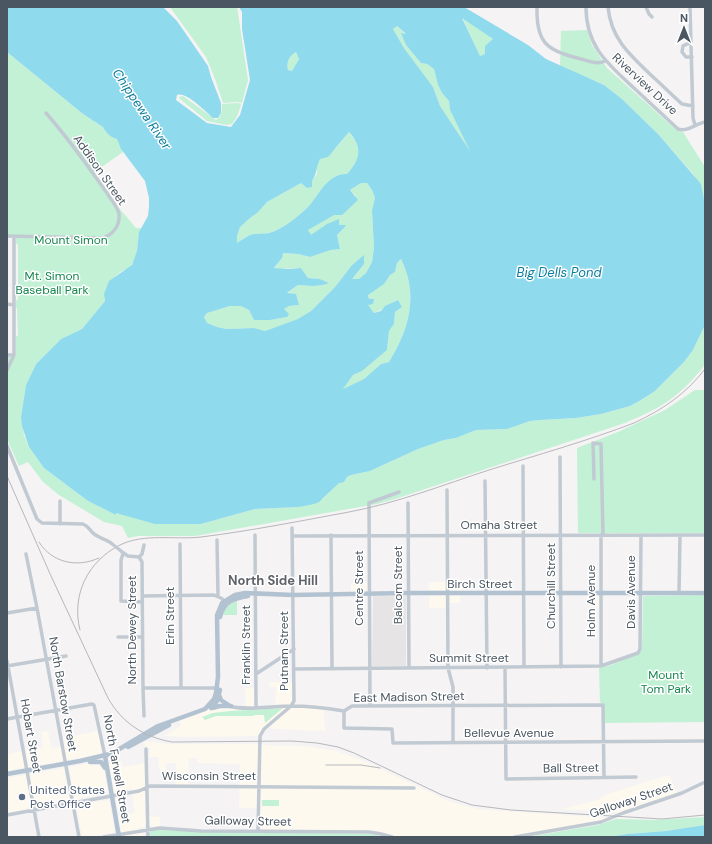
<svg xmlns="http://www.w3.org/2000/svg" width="712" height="844" font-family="'DM Sans',sans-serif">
  <rect width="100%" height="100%" fill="#f5f3f3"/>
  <path fill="#fdf9ef" d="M450,580H467V591L429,590V582H450Z
    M351,583H367V590L351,592Z
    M429,595H460V603H447L446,608H429Z
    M590,595H599V607H590Z
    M269,682H294L292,705L324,708L325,731L274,729L269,727L263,730L260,736L186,737L164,736L181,726L179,721L202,713L214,707H246L245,688H256L257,707L275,706L276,687H269Z
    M48,731L52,749L65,746L63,738L98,731L102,754L7,771V754L43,747L41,732Z
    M144,741L169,744H259L258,808H239L240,764L197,763V758H189L188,786H175L176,763H166V770H159L158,757H149L150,748L145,746Z
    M261,745L306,746L337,751L364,761L448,801L477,809L609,818L592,823L505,837H397L379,831L262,829L260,826Z
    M121,761L123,767L145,763V816L160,817V826H150L149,823H145V827L139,828L140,834L143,833L144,837H122L118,816L135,813L131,789L122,791L125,805L117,807L109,763Z
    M98,762L104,769L108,792L81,798L78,800H74L69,767Z
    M64,768L70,801L7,813V778Z
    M669,775L678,794L623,813L562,809L597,800L610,793Z
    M109,800L115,832L88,837H82L76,804Z"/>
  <path fill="#e6e4e5" d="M373,596H406V666H372Z"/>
  <path fill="#c3f1d5" d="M170,7H237L238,13L248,80L242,103L237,102L223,103L215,79L206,57Z
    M462,17L493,39L490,42L485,54L480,56Z
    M397,26L406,35L402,34L406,45L421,63L427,64L434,69L438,85L442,93L449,101L450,110L472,154L440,106L433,87L404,48L393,29Z
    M587,30L592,45L607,68L673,127L683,132L705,167V205L703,197L694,175L659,135L622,99L604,85L560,66L561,31Z
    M7,52L83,114L103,127C105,133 111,137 117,139L123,152L93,173L117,209L119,208L136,228H141C136,239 140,252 132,264C130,268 126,269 122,271C111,278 103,289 105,301L82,329L61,339L36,364L26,385L21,417L24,435L29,447L44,468L88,501L116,515L115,513L201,524L255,509L299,507L323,499L339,482H344L347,477L351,475L370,471L418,449L444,440L456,438L476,430L507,429L530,421L540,420L576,418L601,414L630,406L641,400L655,391L684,362L693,350L705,325C705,333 707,359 704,365C702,370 696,375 692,380C672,402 650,413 622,424L395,499L377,504L195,536H138L128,538L122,526L104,522L59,495L43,482L28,462L19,466L7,439V357H15L16,352V337L18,335L17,308L16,307V301L18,299V245L16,243V235H7Z
    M296,52L299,59L292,71L288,70C286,63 289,56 296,52Z
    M183,96L216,120C222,116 222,111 222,104L237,103L241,104C239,112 237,118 232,124L226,125L207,121L180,99L179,97Z
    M349,132C363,148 360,160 347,174C327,173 319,197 307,208C296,218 283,229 268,233C263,234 256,233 250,235C245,237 241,240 237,243V236L240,227L267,202L301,183L312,181L317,174V165L320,159L336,148Z
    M361,183H367L372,190L375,198L372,210L374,248L372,262L366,273L359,280H351L364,264V256L352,265L335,287L311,311L299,319L265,331L254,328L227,329L217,327L207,323L204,317L207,313L230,306H242L249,310L254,320H270L287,317L284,309L289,306L299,305L287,294L298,285C309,286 319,287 329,283L320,279L308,278L301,268L274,269L282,258V253L298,254L310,257L331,250L340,249L337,235L344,228L345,225H339L310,236L308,230L356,196L350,190Z
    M401,259C419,297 409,328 389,362L381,364L364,379L342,390L353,375L362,371L387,350L389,331L394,324L395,312L402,307L398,300C388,304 383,310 374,313L367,305L374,299L369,300L368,294L384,284L390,275L395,272L397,263Z
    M695,390H705V533H578L577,448L618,432L665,410Z
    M705,595V722L604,723V705L600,702L599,668L611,665L639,653L642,647L643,596Z
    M237,599V615H221L224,609Z
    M283,708L265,723L264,715H254V716H216L205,720L202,717L213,713L230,711Z
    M262,800H279V806H262Z
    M705,817V825L666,831L627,834L609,837H527L598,825L616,819L654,820Z
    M153,830L369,834L387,837H150V832Z"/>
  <path fill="#90daee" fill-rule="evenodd" d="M7,7H163L177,21L208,66L211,77L221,103V113L218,118H213C206,112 186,91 177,95L176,100L207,123L231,127L240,115L250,80L242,29V12L239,7H464L528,45L546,59L604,85L622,99L659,135L701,184L705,205V325L693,350L684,362L655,391L641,400L630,406L601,414L576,418L540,420L530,421L507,429L476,430L456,438L444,440L418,449L370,471L351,475L347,477L344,482L339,483L319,502L314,504L299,507L255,509L201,524H155L116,513V515L88,501L44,468L29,447L22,426L21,417L26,385L36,364L61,339L82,329L105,301L104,294L109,281L132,265L137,251L139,232L148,216L149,206V198L145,181L121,149L117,139C110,137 106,133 103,127L83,114L7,52ZM462,18L493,39L485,46V54L480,56ZM397,26L406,34L401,33L406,45L421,63L427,64L434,69L438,85L442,93L449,101L450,110L470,151L440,106L433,87L404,48L393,29ZM296,52L299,59L292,71L288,70C286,63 289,56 296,52ZM349,132C363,147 360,160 347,174C327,173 319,196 307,208C296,218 283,229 269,233C263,234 256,233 250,235C246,237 241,240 237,243V236L240,227L250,218L258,212L267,202L301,183L307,188L312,187V181C317,174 316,167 320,159L328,157ZM361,183H367L372,190L375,198L372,210L374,248L372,262L366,273L359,279H352L364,264V255L352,265L335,287L311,311L298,319L265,331L254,328L227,329L217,327L207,323L204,317L207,313L230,306H241L249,310L254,320H270L287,317L289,314L284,309L289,306L299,305L296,294L287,293L298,285C309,286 319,287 329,283L320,279L308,278L301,268L288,269L274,268L282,258L283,253L298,254L310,257L331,250L340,249L337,235L344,228L346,225H339V219L327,224L311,235L308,230L334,215H342L358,200L350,190ZM401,259C419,296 409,329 389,362L381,364L364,379L343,389L353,375L362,371L387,350L389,331L394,324L395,312L402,307L398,300L385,306L381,311L374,313L368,305L373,304L374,299H369L368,295L384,284L390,275L395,272L397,263Z
    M705,825V837H609L627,834L666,831Z"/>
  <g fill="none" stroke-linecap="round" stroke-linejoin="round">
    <path stroke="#c1cad2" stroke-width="3.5" d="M537,7C536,44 547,50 581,59C589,61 597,65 605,61
      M586,7C586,47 608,64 635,89C649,102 664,116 678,129C688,132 695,124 705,122
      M608,7C611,39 630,55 652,76C662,85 672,95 682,104L693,106
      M646,7L649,14L652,17
      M690,7L693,118L695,125
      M691,42L683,46L682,52L686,57H692
      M7,236L103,238C113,234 120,226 119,214C118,207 111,200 107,193C88,166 68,138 46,113
      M7,304L14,305
      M7,355H14
      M7,370L14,355V237
      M7,446L37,519L42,523L83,524C88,526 89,529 93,533C98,538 106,539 111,543
      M560,457L561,667
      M523,466L524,667
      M594,479L593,443L601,444V445L603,535
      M485,481L487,668
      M447,490L448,668L453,687V743
      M408,503L409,668
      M60,524V501
      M255,535L256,707
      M331,535L332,668
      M601,535V666
      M293,536L705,535
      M217,540L218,595
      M180,544L181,688
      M122,552L128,556L139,557
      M26,554L37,608L79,837
      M123,554L121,560V601L142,602
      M139,557L142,562L143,688L144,716
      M139,557L142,554L144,545
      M679,593L680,535
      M142,596L214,595L221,598L227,603
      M7,613L37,608
      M118,637H142
      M7,661L39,837
      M7,666L66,656
      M505,668L506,779L636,777
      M294,669L601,666L638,653L640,649L641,535
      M256,674L294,649
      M143,688H218
      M229,706C244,711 274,706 291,706C309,706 326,708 344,711L352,706L603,705L604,777
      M370,706L369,503L399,492
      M344,711V728L392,729L393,743L705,741
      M7,719L92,704L94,705L105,756
      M146,749L148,837
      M7,815L139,791L150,786L414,788
      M258,831L260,736L264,729L291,706L294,701L292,528
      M104,837L160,828L201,831L369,832L381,834L392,837
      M515,837L601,822L623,813L682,793L705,782"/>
    <path stroke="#b3c2d1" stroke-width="4.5" d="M220,617C223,602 234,598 248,596
      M219,695L221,700L230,706
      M211,708L217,701L220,690
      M212,708L220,706H231
      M128,747L169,725
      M111,754L158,726L205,709L214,699L216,693L218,677L217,615L222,603L235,595L245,593L293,595L408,593H705
      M105,756L119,837
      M90,762H101L105,768
      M7,774L80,761L114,753"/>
    <path stroke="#b5b8bd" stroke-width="1" d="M7,476L51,576L108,698C122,723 144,737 172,742L292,741L317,743L338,747L354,753L442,795L472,805L511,810L646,818L662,819L705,815
      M39,542C52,563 77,568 99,558
      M80,630C71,595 88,561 120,545C144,533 175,540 201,537C250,531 300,521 349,512C397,503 443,485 489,470C537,455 587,441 634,423C662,410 686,394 705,369
      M326,765H361L380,768"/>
    <path stroke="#c1cad2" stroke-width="3.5" d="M111,543L121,551"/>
  </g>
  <circle fill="#5c6f8a" stroke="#fff" stroke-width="1.5" cx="22" cy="797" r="4"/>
  <g text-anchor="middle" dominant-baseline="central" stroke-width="3" stroke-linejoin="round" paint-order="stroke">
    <g font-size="12" fill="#4a5661" stroke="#fff">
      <text transform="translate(645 84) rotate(43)">Riverview Drive</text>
      <text transform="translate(100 170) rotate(55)">Addison Street</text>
      <text x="499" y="525">Omaha Street</text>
      <text x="480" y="584">Birch Street</text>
      <text transform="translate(398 585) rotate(-90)">Balcom Street</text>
      <text transform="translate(551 586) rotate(-90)">Churchill Street</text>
      <text transform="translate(359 588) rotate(-90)">Centre Street</text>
      <text transform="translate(631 592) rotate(-90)">Davis Avenue</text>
      <text transform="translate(591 601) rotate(-90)">Holm Avenue</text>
      <text transform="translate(170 616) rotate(-90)">Erin Street</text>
      <text transform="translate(132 630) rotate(-90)">North Dewey Street</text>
      <text transform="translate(246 645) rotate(-90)">Franklin Street</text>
      <text transform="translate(284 651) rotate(-90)">Putnam Street</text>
      <text x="469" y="658">Summit Street</text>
      <text transform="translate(63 694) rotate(80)">North Barstow Street</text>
      <text transform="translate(409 697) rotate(-1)">East Madison Street</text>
      <text x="509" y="733">Bellevue Avenue</text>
      <text transform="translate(31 736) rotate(80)">Hobart Street</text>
      <text transform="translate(571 768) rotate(-1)">Ball Street</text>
      <text transform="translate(117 769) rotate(80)">North Farwell Street</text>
      <text x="209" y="776">Wisconsin Street</text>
      <text transform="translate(631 800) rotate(-19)">Galloway Street</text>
      <text transform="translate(248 821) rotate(1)">Galloway Street</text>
    </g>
    <g font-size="12" fill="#17864f" stroke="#fff">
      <text x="71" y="240">Mount Simon</text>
      <text x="52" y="276">Mt. Simon<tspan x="52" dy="14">Baseball Park</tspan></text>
      <text x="666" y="675">Mount<tspan x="666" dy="14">Tom Park</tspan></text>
    </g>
    <g font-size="12" fill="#4e5e75" stroke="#fff" text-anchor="start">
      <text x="30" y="790">United States<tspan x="30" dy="14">Post Office</tspan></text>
    </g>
    <g font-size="13" font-style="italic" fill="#0c7c9b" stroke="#fff">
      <text transform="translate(142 109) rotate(56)">Chippewa River</text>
      <text x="559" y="272">Big Dells Pond</text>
    </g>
    <g font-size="13" font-weight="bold" fill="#5f6368" stroke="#fff">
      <text x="273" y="580">North Side Hill</text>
    </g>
  </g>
  <rect width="712" height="844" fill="none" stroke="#4a5661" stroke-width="16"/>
  <g transform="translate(684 28)" stroke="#ffffff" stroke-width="3" paint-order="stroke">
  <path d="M0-3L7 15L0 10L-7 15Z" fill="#4a5661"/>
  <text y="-6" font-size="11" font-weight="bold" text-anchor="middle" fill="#4a5661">N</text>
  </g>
</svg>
